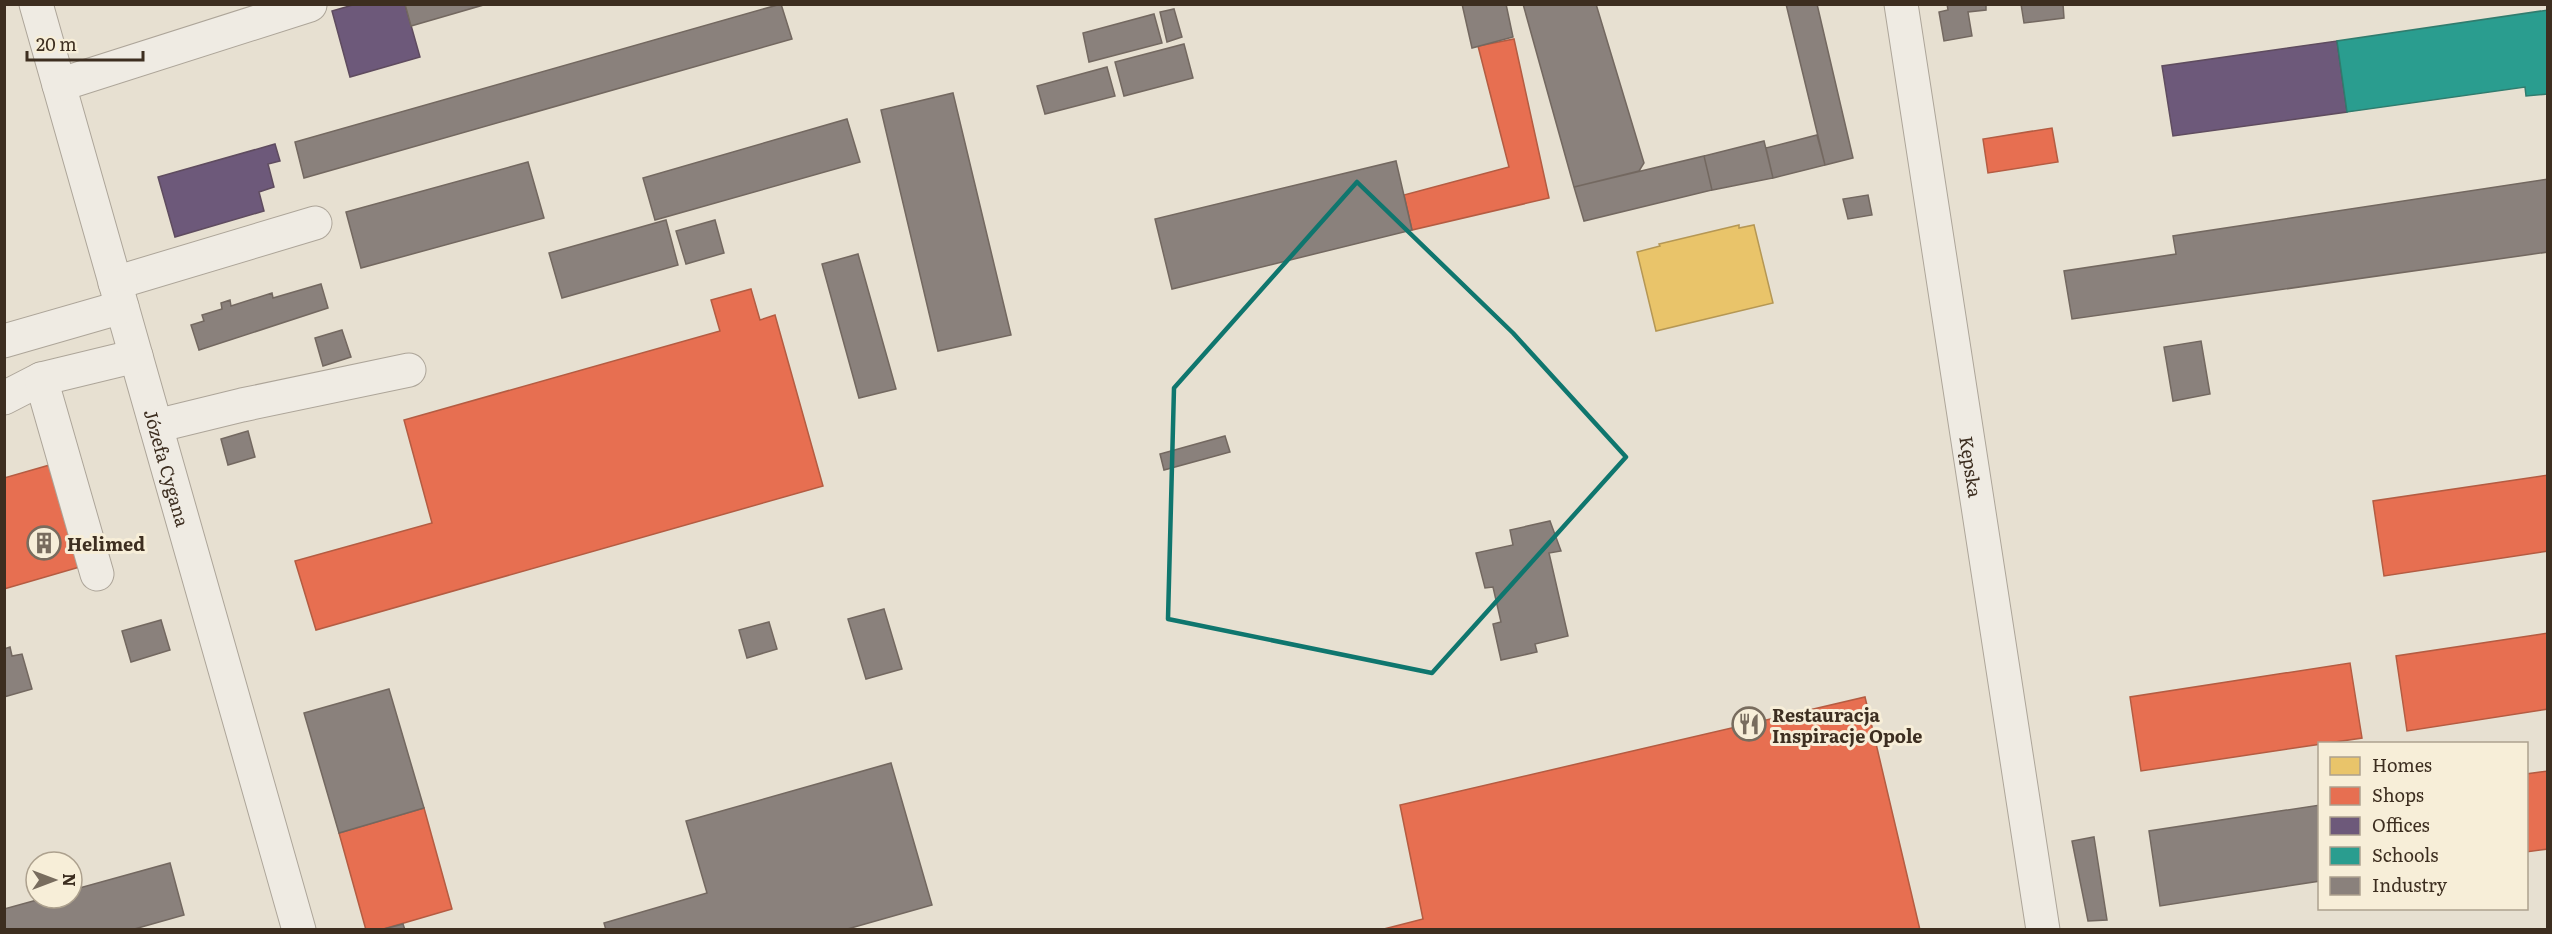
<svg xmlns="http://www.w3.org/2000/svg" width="2552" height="934" font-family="Literata,serif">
  <rect width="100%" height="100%" fill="#e7e0d1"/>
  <path fill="#e9c46a" stroke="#b59754" stroke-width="1.5" d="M1739,225V228L1754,225L1773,303L1656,331L1637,252L1660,246L1659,244Z"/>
  <path fill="#e76f51" stroke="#b45c42" stroke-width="1.5" d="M1514,39L1549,198L1412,230L1404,195L1509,167L1478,46Z
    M2052,128L2058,162L1988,173L1983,139Z
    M751,289L760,320L775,315L823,486L316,630L295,561L432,523L404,420L720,331L711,300Z
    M60,462L90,564L4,589V478Z
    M2548,475V551L2384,576L2373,501Z
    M2548,633V709L2407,731L2396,656Z
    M2350,663L2362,738L2141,771L2130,697Z
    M1865,697L1920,930H1380L1423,919L1400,805Z
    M2548,771V849L2526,852V774Z
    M424,808L452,909L380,930H366L339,833Z"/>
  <path fill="#6d597a" stroke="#5f4c5f" stroke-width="1.5" d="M356,4H405L420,57L350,77L332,11Z
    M2337,41L2347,112L2173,136L2162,66Z
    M275,144L280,161L268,164L274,187L259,192L264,211L175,237L158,177Z"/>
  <path fill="#2a9d8f" stroke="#307c6e" stroke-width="1.5" d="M2548,10V94L2526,96L2525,87L2347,112L2337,41Z"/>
  <path fill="#8a817c" stroke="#736860" stroke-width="1.5" d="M405,4H487L411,26Z
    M781,4L792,39L304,178L295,142Z
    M1462,4H1506L1513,37L1472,48Z
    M1523,4H1596L1644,163L1639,171L1574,187Z
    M1786,4H1817L1853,158L1825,165Z
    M1947,4H1986V10L1968,12L1972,36L1944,41L1939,12L1948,10Z
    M2021,4H2063L2064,18L2024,23Z
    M1174,9L1182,37L1167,42L1160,12Z
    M1154,14L1162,43L1089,62L1083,33Z
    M1184,44L1193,78L1124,96L1115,62Z
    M1107,67L1115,96L1045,114L1037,86Z
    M953,93L1011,335L938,351L881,110Z
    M847,119L860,162L655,220L643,178Z
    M1817,135L1825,165L1773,178L1766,148Z
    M1764,141L1773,178L1712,190L1704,156Z
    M1704,156L1712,190L1584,221L1574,187Z
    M1396,161L1412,230L1172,289L1155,219Z
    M528,162L544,218L361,268L346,212Z
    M2548,179V252L2072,319L2064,271L2176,254L2173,236Z
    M1868,195L1872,215L1848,219L1843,199Z
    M666,220L678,265L562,298L549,253Z
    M715,220L724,253L686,264L676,231Z
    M858,254L896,389L859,398L822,264Z
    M321,284L328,308L199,350L191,325L204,321L202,315L222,309L221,303L230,300L231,306L272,293L273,298Z
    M342,330L351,357L323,366L315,338Z
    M2201,341L2210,394L2173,401L2164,347Z
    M248,431L255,457L228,465L221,439Z
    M1225,436L1230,452L1164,470L1160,454Z
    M1550,521L1561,551L1549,553L1568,636L1535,644L1537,652L1501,660L1493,624L1501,622L1493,587L1485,588L1476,553L1513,545L1510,530Z
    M884,609L902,669L866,679L848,619Z
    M161,620L170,650L131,662L122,631Z
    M769,622L777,649L747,658L739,630Z
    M10,647L12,656L22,654L32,689L4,697V649Z
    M389,689L424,808L339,833L304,713Z
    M891,763L932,905L844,930H606L604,923L707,893L686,821Z
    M2320,805V881L2160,906L2149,831Z
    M2094,837L2107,920L2088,921L2072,841Z
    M170,863L184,915L131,930H4V909L44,898H72V890Z
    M403,924L405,930H380Z"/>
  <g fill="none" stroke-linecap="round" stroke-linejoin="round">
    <defs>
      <g id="minor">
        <path id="s1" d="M36,4L299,930"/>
        <path id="s2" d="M1901,4L2043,930"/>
        <path d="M59,85L310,5"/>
        <path d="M115,283L315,223"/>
        <path d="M4,341L122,307"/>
        <path d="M4,398L41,379"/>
        <path d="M156,426L242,405L409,370"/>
        <path d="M97,574L41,379L136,356"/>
      </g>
    </defs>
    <use href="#minor" stroke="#ada599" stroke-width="35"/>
    <use href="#minor" stroke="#efebe3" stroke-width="33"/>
  </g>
  <path fill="none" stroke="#0f766e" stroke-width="4.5" stroke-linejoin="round" d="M1357,182L1513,333L1626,457L1432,673L1168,619L1174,388Z"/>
  <defs>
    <symbol id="building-ring" viewBox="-11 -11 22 22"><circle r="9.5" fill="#f7eed8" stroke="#786c5e" stroke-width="1.5"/><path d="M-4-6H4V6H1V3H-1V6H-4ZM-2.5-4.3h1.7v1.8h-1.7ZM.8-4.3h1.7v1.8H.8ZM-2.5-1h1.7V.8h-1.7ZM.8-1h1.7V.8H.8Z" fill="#786c5e"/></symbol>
    <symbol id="restaurant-ring" viewBox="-11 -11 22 22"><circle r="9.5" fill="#f7eed8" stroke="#786c5e" stroke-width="1.5"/><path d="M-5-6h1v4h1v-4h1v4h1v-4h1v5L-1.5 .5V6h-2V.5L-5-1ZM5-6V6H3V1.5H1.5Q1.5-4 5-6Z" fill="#786c5e"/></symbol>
  </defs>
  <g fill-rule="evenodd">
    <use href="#building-ring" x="25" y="524" width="38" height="38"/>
    <use href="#restaurant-ring" x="1730" y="705" width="38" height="38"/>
  </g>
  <g text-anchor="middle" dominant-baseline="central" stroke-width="6" stroke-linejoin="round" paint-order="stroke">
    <g font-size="18" fill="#3d2e20" stroke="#f7eed8">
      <text stroke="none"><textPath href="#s1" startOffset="482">Józefa Cygana</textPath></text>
      <text stroke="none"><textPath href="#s2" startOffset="468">Kępska</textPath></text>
    </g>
    <g font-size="18" font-weight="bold" fill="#3d2e20" stroke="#f7eed8" text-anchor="start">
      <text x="67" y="543">Helimed</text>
      <text x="1772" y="714">Restauracja<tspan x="1772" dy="21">Inspiracje Opole</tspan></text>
    </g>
  </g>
  <rect width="2552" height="934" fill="none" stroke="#3d2e20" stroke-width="12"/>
  <rect x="2318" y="742" width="210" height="168" fill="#f7eed8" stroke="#ada18e" stroke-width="1.5"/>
  <rect x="2330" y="757" width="30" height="18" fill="#e9c46a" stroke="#ada18e" stroke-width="1.5"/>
  <text x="2372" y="772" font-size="18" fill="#3d2e20">Homes</text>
  <rect x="2330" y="787" width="30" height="18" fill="#e76f51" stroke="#ada18e" stroke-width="1.5"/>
  <text x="2372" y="802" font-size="18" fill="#3d2e20">Shops</text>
  <rect x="2330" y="817" width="30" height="18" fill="#6d597a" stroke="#ada18e" stroke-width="1.5"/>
  <text x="2372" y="832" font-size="18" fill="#3d2e20">Offices</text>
  <rect x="2330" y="847" width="30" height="18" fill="#2a9d8f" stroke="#ada18e" stroke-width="1.5"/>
  <text x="2372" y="862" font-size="18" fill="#3d2e20">Schools</text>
  <rect x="2330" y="877" width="30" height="18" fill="#8a817c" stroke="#ada18e" stroke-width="1.5"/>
  <text x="2372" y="892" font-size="18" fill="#3d2e20">Industry</text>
  <g transform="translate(54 880) rotate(90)"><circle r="28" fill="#f7eed8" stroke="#ada18e" stroke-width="1.5"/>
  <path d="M0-4.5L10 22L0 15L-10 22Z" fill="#786c5e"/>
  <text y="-9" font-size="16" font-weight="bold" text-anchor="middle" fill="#3d2e20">N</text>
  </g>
  <path d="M27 51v9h116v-9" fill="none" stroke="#3d2e20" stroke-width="3"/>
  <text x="36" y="51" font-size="18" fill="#3d2e20" stroke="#f7eed8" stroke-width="4.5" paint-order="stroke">20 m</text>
</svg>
